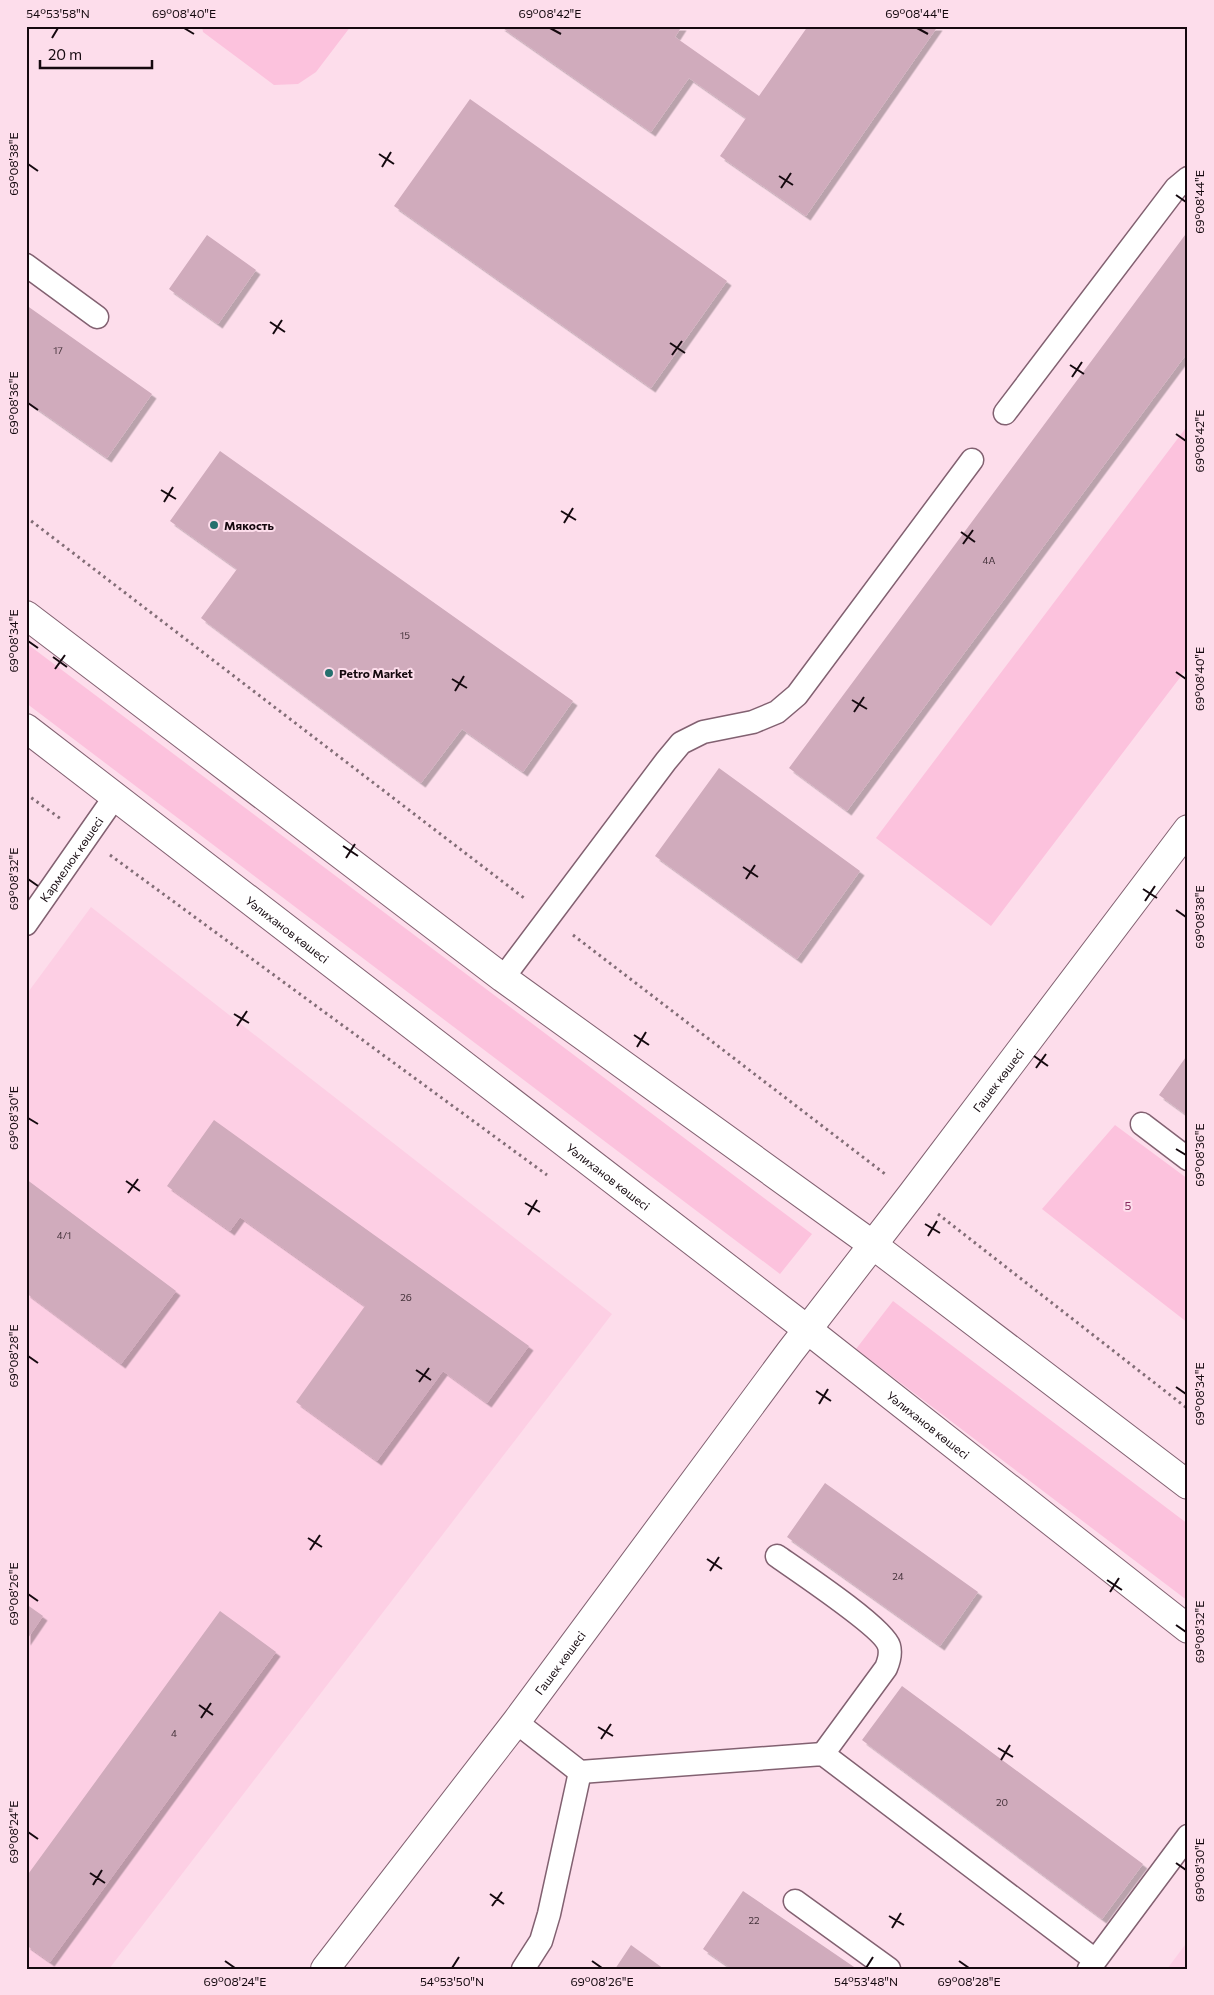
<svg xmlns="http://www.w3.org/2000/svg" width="1214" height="1995" font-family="Commissioner,sans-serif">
  <defs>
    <filter id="shadow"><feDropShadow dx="4.5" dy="4.5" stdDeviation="0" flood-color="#0004"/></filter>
  </defs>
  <rect width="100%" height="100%" fill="#fdddeb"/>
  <path fill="#fdcfe4" d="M91,907L612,1314L109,1969H26V995Z
    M1188,1941V1969H1167Z"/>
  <path fill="#fcc2dd" d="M202,26H351L316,72L298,84L274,85L203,32Z
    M1188,425V667L991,926L876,838Z
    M26,643L812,1234L780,1274L26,703Z
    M1115,1125L1188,1179V1323L1042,1209Z
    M893,1301L1188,1524V1601L856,1349Z"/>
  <path fill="#d0abbc" filter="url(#shadow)" d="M500,26H682L675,37L759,96L808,26H938L806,216L720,156L746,118L689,78L651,132Z
    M470,99L727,281L651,388L394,206Z
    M1188,231V352L847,811L789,768Z
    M207,235L256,270L218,324L169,289Z
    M26,305L152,394L107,458L26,401Z
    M220,451L573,701L523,772L462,729L421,783L201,618L237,569L170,521Z
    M719,768L860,871L797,959L655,856Z
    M1188,1054V1116L1159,1095Z
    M214,1120L529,1346L487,1403L443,1371L377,1461L296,1402L365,1306L240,1217L230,1231L167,1186Z
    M26,1179L176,1291L121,1364L26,1293Z
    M825,1483L978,1592L940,1646L787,1537Z
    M26,1604L43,1616L26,1641Z
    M220,1611L276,1652L50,1962L26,1945V1877Z
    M902,1686L1143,1864L1102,1919L862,1740Z
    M743,1891L857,1969H732L703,1949Z
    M631,1945L664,1969H615Z"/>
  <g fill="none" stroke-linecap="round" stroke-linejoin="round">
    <defs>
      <g id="lane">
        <path d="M26,265L97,317"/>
        <path d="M1005,413L1176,188L1188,178"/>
        <path id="s1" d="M26,924L116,795"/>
        <path d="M503,978L666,761L681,743L703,732L753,722L777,712L797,695L972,460"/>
        <path d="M1142,1124L1188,1159"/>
        <path d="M777,1556C797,1570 884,1628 889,1646C891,1653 889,1661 886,1668L823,1754"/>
        <path d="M516,1722L580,1772L823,1754L1095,1960"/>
        <path d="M795,1901L889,1969"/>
        <path d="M523,1969L541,1941L549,1914L580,1772"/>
        <path d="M1089,1969L1188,1836"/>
      </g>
      <g id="secondary">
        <path d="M26,615L503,978L873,1245L1188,1485"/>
        <path id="s2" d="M26,728L808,1330L1188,1629"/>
      </g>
      <g id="primary">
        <path id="s3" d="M325,1969L516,1722L790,1352L912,1194L1188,829"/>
      </g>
    </defs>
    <use href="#lane" stroke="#826171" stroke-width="25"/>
    <use href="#secondary" stroke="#826171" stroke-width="30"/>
    <use href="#primary" stroke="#826171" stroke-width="30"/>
    <path stroke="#826d76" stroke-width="3" stroke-dasharray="2.5 4" stroke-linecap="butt" d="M26,517L524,898
      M26,794L61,819
      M110,855L547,1175
      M573,935L885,1174
      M938,1214L1188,1409"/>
    <use href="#lane" stroke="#fff" stroke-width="22"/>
    <use href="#secondary" stroke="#fff" stroke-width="28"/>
    <use href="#primary" stroke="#fff" stroke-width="28"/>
  </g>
  <path fill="none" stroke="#15090f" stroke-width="2" d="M184,28L194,34M550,28L561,34M917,28L928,34M52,38L58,28M379,154L394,164M28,164L38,171M382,167L391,152M779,176L793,185M781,188L791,173M1176,195L1186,202M270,322L285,332M273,334L282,320M670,343L685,353M672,355L682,341M1070,365L1084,374M1072,377L1082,362M28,403L38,410M1176,434L1186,441M161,490L176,499M164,502L173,487M561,511L576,520M564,523L573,508M961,532L975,542M963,544L973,530M28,641L38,648M53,657L67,667M55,669L65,655M1176,672L1186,679M452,679L467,688M455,691L464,676M852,700L867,709M854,712L864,697M343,846L358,856M346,858L355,844M743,867L758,877M28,879L38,886M746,879L755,865M1143,889L1157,898M1145,901L1155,886M1176,910L1186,917M234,1014L249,1023M237,1026L247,1011M634,1035L649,1045M637,1047L646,1032M1034,1056L1048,1066M1036,1068L1046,1054M28,1118L38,1124M1176,1149L1186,1155M126,1181L140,1191M128,1193L138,1179M525,1203L540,1212M528,1215L537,1200M925,1224L940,1233M928,1236L937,1221M28,1356L38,1363M416,1370L431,1380M419,1382L429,1368M1176,1387L1186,1394M816,1391L831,1401M819,1404L828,1389M308,1538L322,1547M310,1550L320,1535M707,1559L722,1569M710,1571L719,1557M1107,1580L1122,1590M1110,1592L1119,1578M28,1594L38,1601M1176,1625L1186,1632M199,1705L213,1715M201,1718L211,1703M598,1727L613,1736M601,1739L611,1724M998,1748L1013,1757M1001,1760L1010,1745M28,1832L38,1839M1176,1863L1186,1870M90,1873L105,1883M93,1885L102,1870M490,1894L504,1904M492,1906L502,1892M889,1916L904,1925M892,1928L901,1913M225,1961L235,1968M592,1961L602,1968M959,1961L969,1968M452,1968L459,1957M866,1968L873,1957"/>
  <g fill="#26706e" stroke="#fdddeb" stroke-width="2">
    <circle cx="214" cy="525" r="5"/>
    <circle cx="329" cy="673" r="5"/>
  </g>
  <g text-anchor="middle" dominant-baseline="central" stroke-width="4" stroke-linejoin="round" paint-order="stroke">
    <g font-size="10" fill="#44323a">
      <text x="58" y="350">17</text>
      <text x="989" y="560">4А</text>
      <text x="405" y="635">15</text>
      <text x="64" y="1235">4/1</text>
      <text x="406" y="1297">26</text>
      <text x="898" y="1576">24</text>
      <text x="174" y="1733">4</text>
      <text x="1002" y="1802">20</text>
      <text x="754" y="1920">22</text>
    </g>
    <g font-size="12" font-weight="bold" fill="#15090f" stroke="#fdddeb" text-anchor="start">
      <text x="224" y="525">Мякость</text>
      <text x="339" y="673">Petro Market</text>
    </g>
    <g font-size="12" fill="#15090f" stroke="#fdddeb">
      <text stroke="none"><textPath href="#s1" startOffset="79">Кармелюк көшесі</textPath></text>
      <text stroke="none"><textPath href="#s2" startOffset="330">Уәлиханов көшесі</textPath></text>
      <text stroke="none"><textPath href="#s3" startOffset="1115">Гашек көшесі</textPath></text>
      <text stroke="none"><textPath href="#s2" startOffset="735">Уәлиханов көшесі</textPath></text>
      <text stroke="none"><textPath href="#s2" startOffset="1140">Уәлиханов көшесі</textPath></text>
      <text stroke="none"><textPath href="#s3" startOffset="386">Гашек көшесі</textPath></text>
    </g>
    <g font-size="12" fill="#862a5e" stroke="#fdddeb">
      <text x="1128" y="1205">5</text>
    </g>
  </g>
  <rect width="1214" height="1995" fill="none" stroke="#fdddeb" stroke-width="55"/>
  <path d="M40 60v8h112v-8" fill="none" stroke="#15090f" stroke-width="2.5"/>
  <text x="48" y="60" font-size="15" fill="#15090f" stroke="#fdddeb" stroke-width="4" paint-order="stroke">20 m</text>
  <rect x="28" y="28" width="1158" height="1940" fill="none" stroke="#15090f" stroke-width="2"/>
  <g font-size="12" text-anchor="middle" fill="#15090f">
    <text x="58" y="18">54°53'58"N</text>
    <text x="184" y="18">69°08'40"E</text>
    <text x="550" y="18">69°08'42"E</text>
    <text x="917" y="18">69°08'44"E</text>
    <text transform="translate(14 164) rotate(-90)" y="4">69°08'38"E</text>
    <text transform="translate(1200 202) rotate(-90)" y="4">69°08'44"E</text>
    <text transform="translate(14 403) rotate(-90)" y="4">69°08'36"E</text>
    <text transform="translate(1200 441) rotate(-90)" y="4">69°08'42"E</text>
    <text transform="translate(14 641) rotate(-90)" y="4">69°08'34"E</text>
    <text transform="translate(1200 679) rotate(-90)" y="4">69°08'40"E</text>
    <text transform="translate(14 879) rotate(-90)" y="4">69°08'32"E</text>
    <text transform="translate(1200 917) rotate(-90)" y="4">69°08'38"E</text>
    <text transform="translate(14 1118) rotate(-90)" y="4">69°08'30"E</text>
    <text transform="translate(1200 1155) rotate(-90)" y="4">69°08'36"E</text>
    <text transform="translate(14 1356) rotate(-90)" y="4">69°08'28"E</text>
    <text transform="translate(1200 1394) rotate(-90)" y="4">69°08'34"E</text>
    <text transform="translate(14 1594) rotate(-90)" y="4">69°08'26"E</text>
    <text transform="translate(1200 1632) rotate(-90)" y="4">69°08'32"E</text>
    <text transform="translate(14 1832) rotate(-90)" y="4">69°08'24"E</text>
    <text transform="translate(1200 1870) rotate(-90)" y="4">69°08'30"E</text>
    <text x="235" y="1986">69°08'24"E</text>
    <text x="452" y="1986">54°53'50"N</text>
    <text x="602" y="1986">69°08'26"E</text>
    <text x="866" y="1986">54°53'48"N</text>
    <text x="969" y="1986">69°08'28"E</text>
  </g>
</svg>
